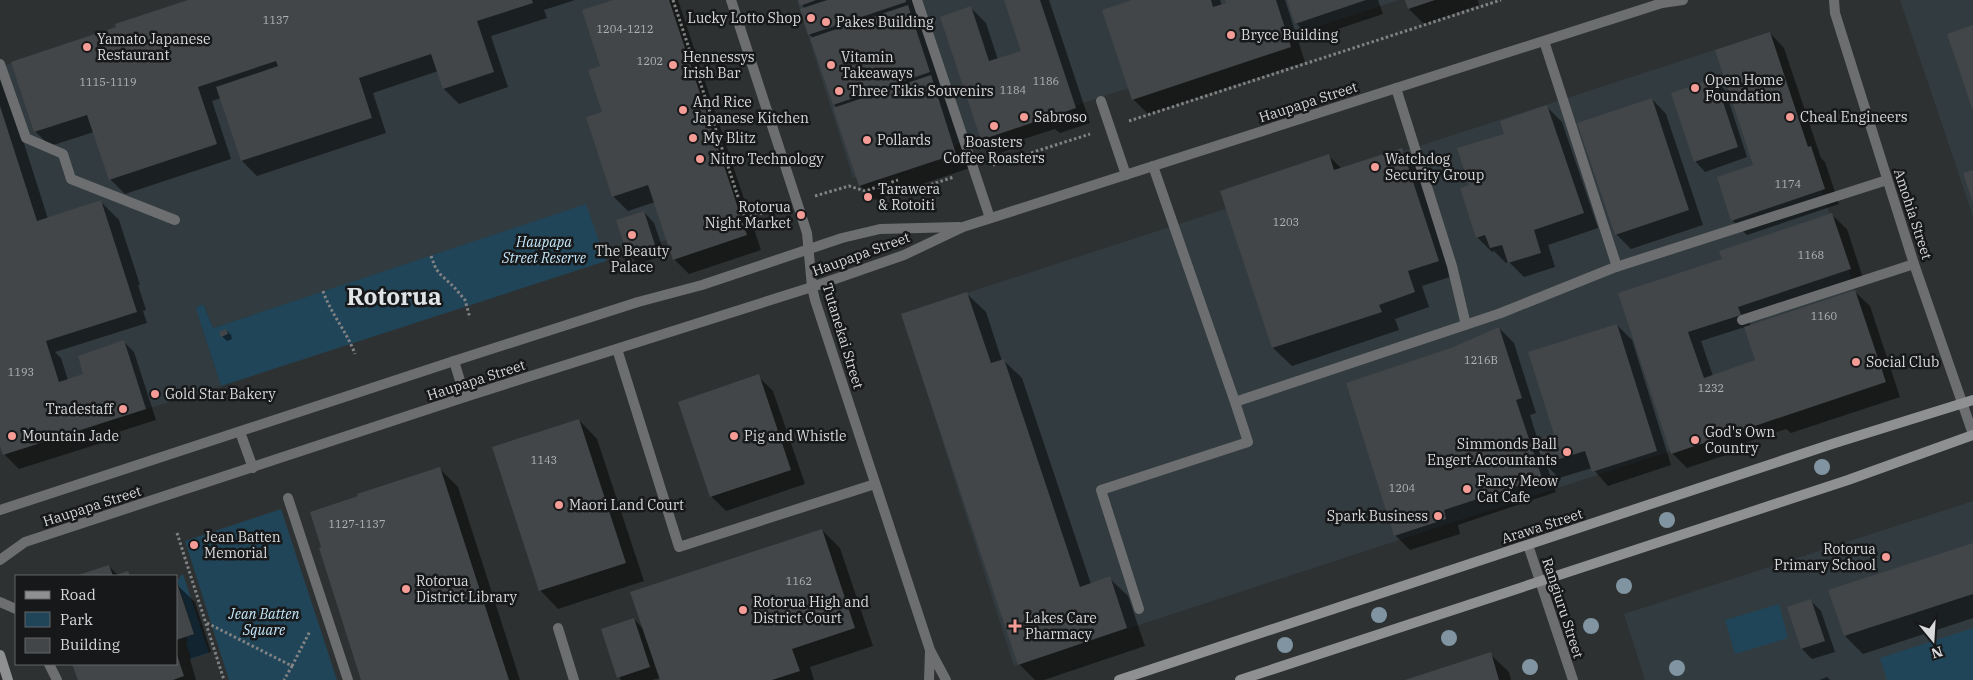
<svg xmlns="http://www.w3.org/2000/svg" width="1973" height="680" font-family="'IBM Plex Serif',serif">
  <rect width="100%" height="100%" fill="#2e3132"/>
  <path fill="#323b40" d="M209,0H651L720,221L606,261L585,205L213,328L205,306L196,309L221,386L2,454L0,449V67Z
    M797,0H1399L853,178Z
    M1900,0H1973V216Z
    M1770,32L1885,381L1014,666L902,314Z
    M1973,501V680H1645L1624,614Z"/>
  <path fill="#214558" d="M586,204L606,261L221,386L196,309L200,305H204L213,328Z
    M281,509L337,680H229L185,541Z
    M183,574L209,653L191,659L186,642L188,641L186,636L194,634L177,580L180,578V576Z
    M1779,604L1788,638L1735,654L1725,620Z
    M1973,628V680H1887L1880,658Z"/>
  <path fill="#0007" fill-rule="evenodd" d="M191,0H575L544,10L547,18L491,36L508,87L459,104L444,89L438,71L373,93L386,133L257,176L242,161L221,98L212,101L231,159L125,194L110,179L94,132L50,146L35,131L118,28Z
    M617,0H678L761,250L689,274L674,259L655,202L628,211L613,196L604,113L602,67Z
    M799,0H912L916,13H915L923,21L970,168L875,200L860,186L837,108L834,104L813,38L809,34L805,9Z
    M1005,0H1049L1090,123L1060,133L1055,129L1024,139L1026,144L997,154L982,139L971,8L986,23L998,60L1024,56Z
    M1136,0H1220L1222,6L1228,4L1226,0H1285L1305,62L1148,114L1133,99Z
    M1288,0H1378L1383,14L1311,38L1296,23Z
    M1406,0H1478L1479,5L1424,24L1409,9Z
    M1770,33L1784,48L1821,158L1825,162L1839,204L1747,235L1732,220L1755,166Z
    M0,72L2,74L48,219L101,202L119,220L140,285H138L146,310L143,311L147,323L55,352L61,358L68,380L86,379L124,342L134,352L156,420L112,434L114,439L19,469L4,454L0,441Z
    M1715,80L1725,90L1747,157L1705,172L1695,161Z
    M1652,99L1666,114L1703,225L1631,249L1616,234Z
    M1547,107L1562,122L1598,228L1548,245L1555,267L1524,277L1509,262L1506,263L1494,251L1492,252L1477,237L1470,186L1505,134Z
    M1401,149L1416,164L1453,276L1422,286L1429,307L1395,319L1399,330L1292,366L1273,348L1221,191L1329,156L1342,169Z
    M644,212L654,223L665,255L638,264L628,254Z
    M1832,215L1847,229L1865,284L1754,321L1746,313L1751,326L1855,292L1870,306L1900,397L1791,433L1786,429L1736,446L1738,451L1687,468L1672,453L1619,294L1721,260ZM1745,327L1757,361L1713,376L1701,341Z
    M967,294L986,312L1002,361L1003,360L1022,378L1091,584L1109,578L1128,596L1145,646L1044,680H1035L1019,664Z
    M1617,325L1632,340L1671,465L1608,486L1592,468L1559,478L1547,466L1556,492L1458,525L1460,534L1410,550L1395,535L1452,349L1499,328L1514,343L1536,413L1530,415L1538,441L1555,435Z
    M226,330L231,335L232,339L227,341L222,336Z
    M758,376L773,391L805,484L726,511L711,496Z
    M579,420L597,439L644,581L558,609L540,590Z
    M440,469L458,487L520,680H363Z
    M822,530L840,548L873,646L810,667L814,680H661L660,678L652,680H621L619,677L634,619L644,630Z
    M1973,544V618L1863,654L1845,636Z
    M109,566L118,575L127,572L131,576H78Z
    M176,584L195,602L211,652L190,659L196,680H79L74,664H176Z
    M1811,601L1821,611L1835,652L1812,659L1802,649Z
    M1490,654L1509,672L1511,680H1408Z
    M1827,677L1830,680H1819Z"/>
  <path fill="#434648" d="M188,0H532L533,3L477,21L494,72L443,89L431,54L359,78L372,118L241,161L216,87L278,66L276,61L198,87L217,144L109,180L87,115L34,132L11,62L116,27L115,24Z
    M613,0H669L747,235L673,260L648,185L612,197L586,117L602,112L588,70L600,66L582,10Z
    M798,0H816L800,6Z
    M827,0H906V2L808,35L800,9Z
    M1004,0H1040L1076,108L981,140L940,17L971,6L989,61L1021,51Z
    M1132,0H1211L1213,7L1226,3L1225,0H1276L1291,47L1132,100L1102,10Z
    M1287,0H1366L1295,24Z
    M1405,0H1435L1408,9Z
    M908,5L930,72L833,105L810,38Z
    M1973,25V111L1947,34Z
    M1770,32L1808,147L1811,146L1825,189L1731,221L1717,177L1753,165L1715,50Z
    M931,75L956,154L859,186L833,108Z
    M1715,78L1738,147L1694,162L1671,93Z
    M1652,98L1689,210L1615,235L1577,123Z
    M1547,105L1584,213L1534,230L1541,253L1508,263L1502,245L1490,248L1485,235L1476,238L1460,188L1469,185L1457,148L1504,134L1500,121Z
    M0,106L37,221L101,200L137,312L46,341L59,382L83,374L78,356L124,340L146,409L3,455L0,445Z
    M1402,148L1439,261L1408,271L1415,292L1379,305L1382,312L1272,348L1220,191L1329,154L1334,170Z
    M1973,170V203L1963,173Z
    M644,211L655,245L627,254L616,220Z
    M1832,213L1851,269L1738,307L1741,315L1688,332L1704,378L1755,360L1744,327L1855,290L1886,382L1671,454L1618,293L1722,259L1719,251Z
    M967,292L991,363L1004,359L1080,587L1110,576L1127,628L1018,665L901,314Z
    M1617,324L1657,451L1592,472L1585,451L1543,464L1536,440L1554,434L1528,352Z
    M1499,327L1522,398L1516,400L1542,478L1444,510L1446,519L1394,536L1346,383L1451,348Z
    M226,329L228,334L221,337L219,332Z
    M759,374L791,470L710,497L678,402Z
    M579,419L626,563L539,591L492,447Z
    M440,467L509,680H361L319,548L321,547L310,512L358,496L357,494Z
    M822,529L855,628L792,649L800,671L772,680H660L630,592Z
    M1973,543V594L1844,636L1828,590Z
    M109,565L113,576L128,571L130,576H75Z
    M176,580L194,634L176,640Z
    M1811,599L1825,641L1801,649L1787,607Z
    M634,618L650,667L617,678L601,629Z
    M1491,652L1499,680H1405Z
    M177,655L184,676L173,680H78L72,664H176Z"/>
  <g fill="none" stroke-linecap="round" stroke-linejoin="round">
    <path stroke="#808283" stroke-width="3" stroke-dasharray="2.5 2.5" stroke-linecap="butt" d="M673,0L745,218L778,208
      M1129,121L1501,0
      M993,165L1090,134
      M878,187L904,193L954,177
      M815,196L849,186L865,191L898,180
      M431,256L436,269L441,275L454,287L465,300L470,318
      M323,291C331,314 347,332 355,354
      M177,533L224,680
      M207,623L292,666L284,680
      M292,666L310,631"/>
    <path stroke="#6c6e6f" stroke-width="10" d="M917,0L990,218
      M1544,41L1617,267
      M0,64L26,138L63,154L71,179L175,220
      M1396,88L1452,266L1466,325
      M1101,101L1126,175
      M1153,166L1235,402L1501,313L1613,268L1887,180
      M1742,320L1914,264
      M617,349L679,547L875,484
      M454,361L465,397
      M240,432L253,468
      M0,602L16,609
      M1139,609L1101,490L1248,442L1235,402
      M558,628L574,680
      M49,664L57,680"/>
    <path stroke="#6c6e6f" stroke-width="10" d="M731,0L807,233L812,287L815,300L930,650L946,680
      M1834,0L1835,13L1914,264L1973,434
      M288,498L348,680
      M0,510L454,361L638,302L702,285L842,238L880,229L959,227
      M1528,545L1573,680
      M0,560L25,542L465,397L812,287L904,255L963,227L1662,3L1683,0
      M929,680L930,651"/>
    <path stroke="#8e9092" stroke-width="10" d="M0,655L8,680
      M1119,680L1835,443L1973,400
      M1240,680L1848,480L1973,435"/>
  </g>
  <g fill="#8095a1">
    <circle cx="1822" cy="467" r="8"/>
    <circle cx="1667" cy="520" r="8"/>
    <circle cx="1624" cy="586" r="8"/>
    <circle cx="1379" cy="615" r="8"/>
    <circle cx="1591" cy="626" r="8"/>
    <circle cx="1449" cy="638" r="8"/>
    <circle cx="1285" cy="645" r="8"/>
    <circle cx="1530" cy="667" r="8"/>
    <circle cx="1677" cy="668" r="8"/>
  </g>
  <g fill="#f59c96" stroke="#171819" stroke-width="2">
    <circle cx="811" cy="18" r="5"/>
    <circle cx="826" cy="22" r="5"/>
    <circle cx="1231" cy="35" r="5"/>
    <circle cx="87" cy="47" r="5"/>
    <circle cx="673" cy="65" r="5"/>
    <circle cx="831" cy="65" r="5"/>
    <circle cx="1695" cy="88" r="5"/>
    <circle cx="839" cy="91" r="5"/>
    <circle cx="683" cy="110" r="5"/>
    <circle cx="1024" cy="117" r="5"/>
    <circle cx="1790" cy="117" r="5"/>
    <circle cx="994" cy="126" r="5"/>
    <circle cx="693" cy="138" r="5"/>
    <circle cx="867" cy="140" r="5"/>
    <circle cx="700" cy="159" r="5"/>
    <circle cx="1375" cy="167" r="5"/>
    <circle cx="868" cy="197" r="5"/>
    <circle cx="801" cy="215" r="5"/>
    <circle cx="632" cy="235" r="5"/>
    <circle cx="1856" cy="362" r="5"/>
    <circle cx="155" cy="394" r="5"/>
    <circle cx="123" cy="409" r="5"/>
    <circle cx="12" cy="436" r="5"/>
    <circle cx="734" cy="436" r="5"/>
    <circle cx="1695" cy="440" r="5"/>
    <circle cx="1567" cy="452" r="5"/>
    <circle cx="1467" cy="489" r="5"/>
    <circle cx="559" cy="505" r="5"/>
    <circle cx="1438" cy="516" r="5"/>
    <circle cx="194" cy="545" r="5"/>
    <circle cx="1886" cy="557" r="5"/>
    <circle cx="406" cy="589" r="5"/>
    <circle cx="743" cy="610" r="5"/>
    <path d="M1012.5 618.5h5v5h5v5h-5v5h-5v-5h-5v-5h5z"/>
  </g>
  <g text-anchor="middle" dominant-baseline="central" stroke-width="5" stroke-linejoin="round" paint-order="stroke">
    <g font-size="11" fill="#b2b4b6">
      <text x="276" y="20">1137</text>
      <text x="625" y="29">1204-1212</text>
      <text x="650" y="61">1202</text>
      <text x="1046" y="81">1186</text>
      <text x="108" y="82">1115-1119</text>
      <text x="1013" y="90">1184</text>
      <text x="1788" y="184">1174</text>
      <text x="1286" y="222">1203</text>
      <text x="1811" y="255">1168</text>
      <text x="1824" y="316">1160</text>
      <text x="1481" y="360">1216B</text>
      <text x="21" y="372">1193</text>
      <text x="1711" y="388">1232</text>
      <text x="544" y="460">1143</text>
      <text x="1402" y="488">1204</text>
      <text x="357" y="524">1127-1137</text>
      <text x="799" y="581">1162</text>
    </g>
    <g font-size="14" fill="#d7d9da" stroke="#171819" text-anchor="start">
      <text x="801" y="18" text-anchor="end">Lucky Lotto Shop</text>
      <text x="836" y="22">Pakes Building</text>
      <text x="1241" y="35">Bryce Building</text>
      <text x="97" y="39">Yamato Japanese<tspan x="97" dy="16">Restaurant</tspan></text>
      <text x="683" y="57">Hennessys<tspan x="683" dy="16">Irish Bar</tspan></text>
      <text x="841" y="57">Vitamin<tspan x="841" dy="16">Takeaways</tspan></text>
      <text x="1705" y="80">Open Home<tspan x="1705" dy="16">Foundation</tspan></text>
      <text x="849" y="91">Three Tikis Souvenirs</text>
      <text x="693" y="102">And Rice<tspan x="693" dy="16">Japanese Kitchen</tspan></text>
      <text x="1034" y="117">Sabroso</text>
      <text x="1800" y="117">Cheal Engineers</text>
      <text x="703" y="138">My Blitz</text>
      <text x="877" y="140">Pollards</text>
      <text x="994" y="142" text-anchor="middle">Boasters<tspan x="994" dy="16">Coffee Roasters</tspan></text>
      <text x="710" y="159">Nitro Technology</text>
      <text x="1385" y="159">Watchdog<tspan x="1385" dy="16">Security Group</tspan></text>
      <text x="878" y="189">Tarawera<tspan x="878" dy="16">&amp; Rotoiti</tspan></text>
      <text x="791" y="207" text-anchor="end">Rotorua<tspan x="791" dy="16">Night Market</tspan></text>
      <text x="632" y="251" text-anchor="middle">The Beauty<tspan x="632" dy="16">Palace</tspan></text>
      <text x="1866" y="362">Social Club</text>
      <text x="165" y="394">Gold Star Bakery</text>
      <text x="113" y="409" text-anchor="end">Tradestaff</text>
      <text x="1705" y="432">God's Own<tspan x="1705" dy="16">Country</tspan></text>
      <text x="22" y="436">Mountain Jade</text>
      <text x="744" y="436">Pig and Whistle</text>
      <text x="1557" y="444" text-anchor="end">Simmonds Ball<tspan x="1557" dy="16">Engert Accountants</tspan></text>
      <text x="1477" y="481">Fancy Meow<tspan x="1477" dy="16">Cat Cafe</tspan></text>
      <text x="569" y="505">Maori Land Court</text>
      <text x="1428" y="516" text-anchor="end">Spark Business</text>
      <text x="204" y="537">Jean Batten<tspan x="204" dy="16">Memorial</tspan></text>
      <text x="1876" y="549" text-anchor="end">Rotorua<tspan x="1876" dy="16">Primary School</tspan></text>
      <text x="416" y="581">Rotorua<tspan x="416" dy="16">District Library</tspan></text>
      <text x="753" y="602">Rotorua High and<tspan x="753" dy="16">District Court</tspan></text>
      <text x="1025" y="618">Lakes Care<tspan x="1025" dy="16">Pharmacy</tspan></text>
    </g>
    <g font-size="14" fill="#d7d9da" stroke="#171819">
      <text transform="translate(1308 102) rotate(-18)">Haupapa Street</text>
      <text transform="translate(1913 214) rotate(72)">Amohia Street</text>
      <text transform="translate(861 254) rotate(-20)">Haupapa Street</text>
      <text transform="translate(843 336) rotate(73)">Tutanekai Street</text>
      <text transform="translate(476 380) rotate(-18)">Haupapa Street</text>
      <text transform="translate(92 506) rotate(-18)">Haupapa Street</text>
      <text transform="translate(1542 526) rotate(-18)">Arawa Street</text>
      <text transform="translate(1563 608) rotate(72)">Rangiuru Street</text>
    </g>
    <g font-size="14" font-style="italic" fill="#c4e7fb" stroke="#171819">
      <text x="544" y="242">Haupapa<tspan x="544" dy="16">Street Reserve</tspan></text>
      <text x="264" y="614">Jean Batten<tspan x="264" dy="16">Square</tspan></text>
    </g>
    <g font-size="24" font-weight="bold" fill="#e0e4e6" stroke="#171819">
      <text x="394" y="296">Rotorua</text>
    </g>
  </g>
  <rect x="15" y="575" width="162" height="90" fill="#171819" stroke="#646566"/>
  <rect x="25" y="591" width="25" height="8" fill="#8e9092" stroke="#646566"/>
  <text x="60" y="600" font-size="15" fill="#d7d9da">Road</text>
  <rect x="25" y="612" width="25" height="15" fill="#214558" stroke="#646566"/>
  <text x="60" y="625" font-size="15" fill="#d7d9da">Park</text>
  <rect x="25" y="638" width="25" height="15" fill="#434648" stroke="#646566"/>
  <text x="60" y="650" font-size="15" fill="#d7d9da">Building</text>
  <g transform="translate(1933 640) rotate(162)" stroke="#171819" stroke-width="4" paint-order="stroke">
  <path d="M0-4L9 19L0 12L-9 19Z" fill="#d7d9da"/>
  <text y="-8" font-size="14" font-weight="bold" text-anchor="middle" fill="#d7d9da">N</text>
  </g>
</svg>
